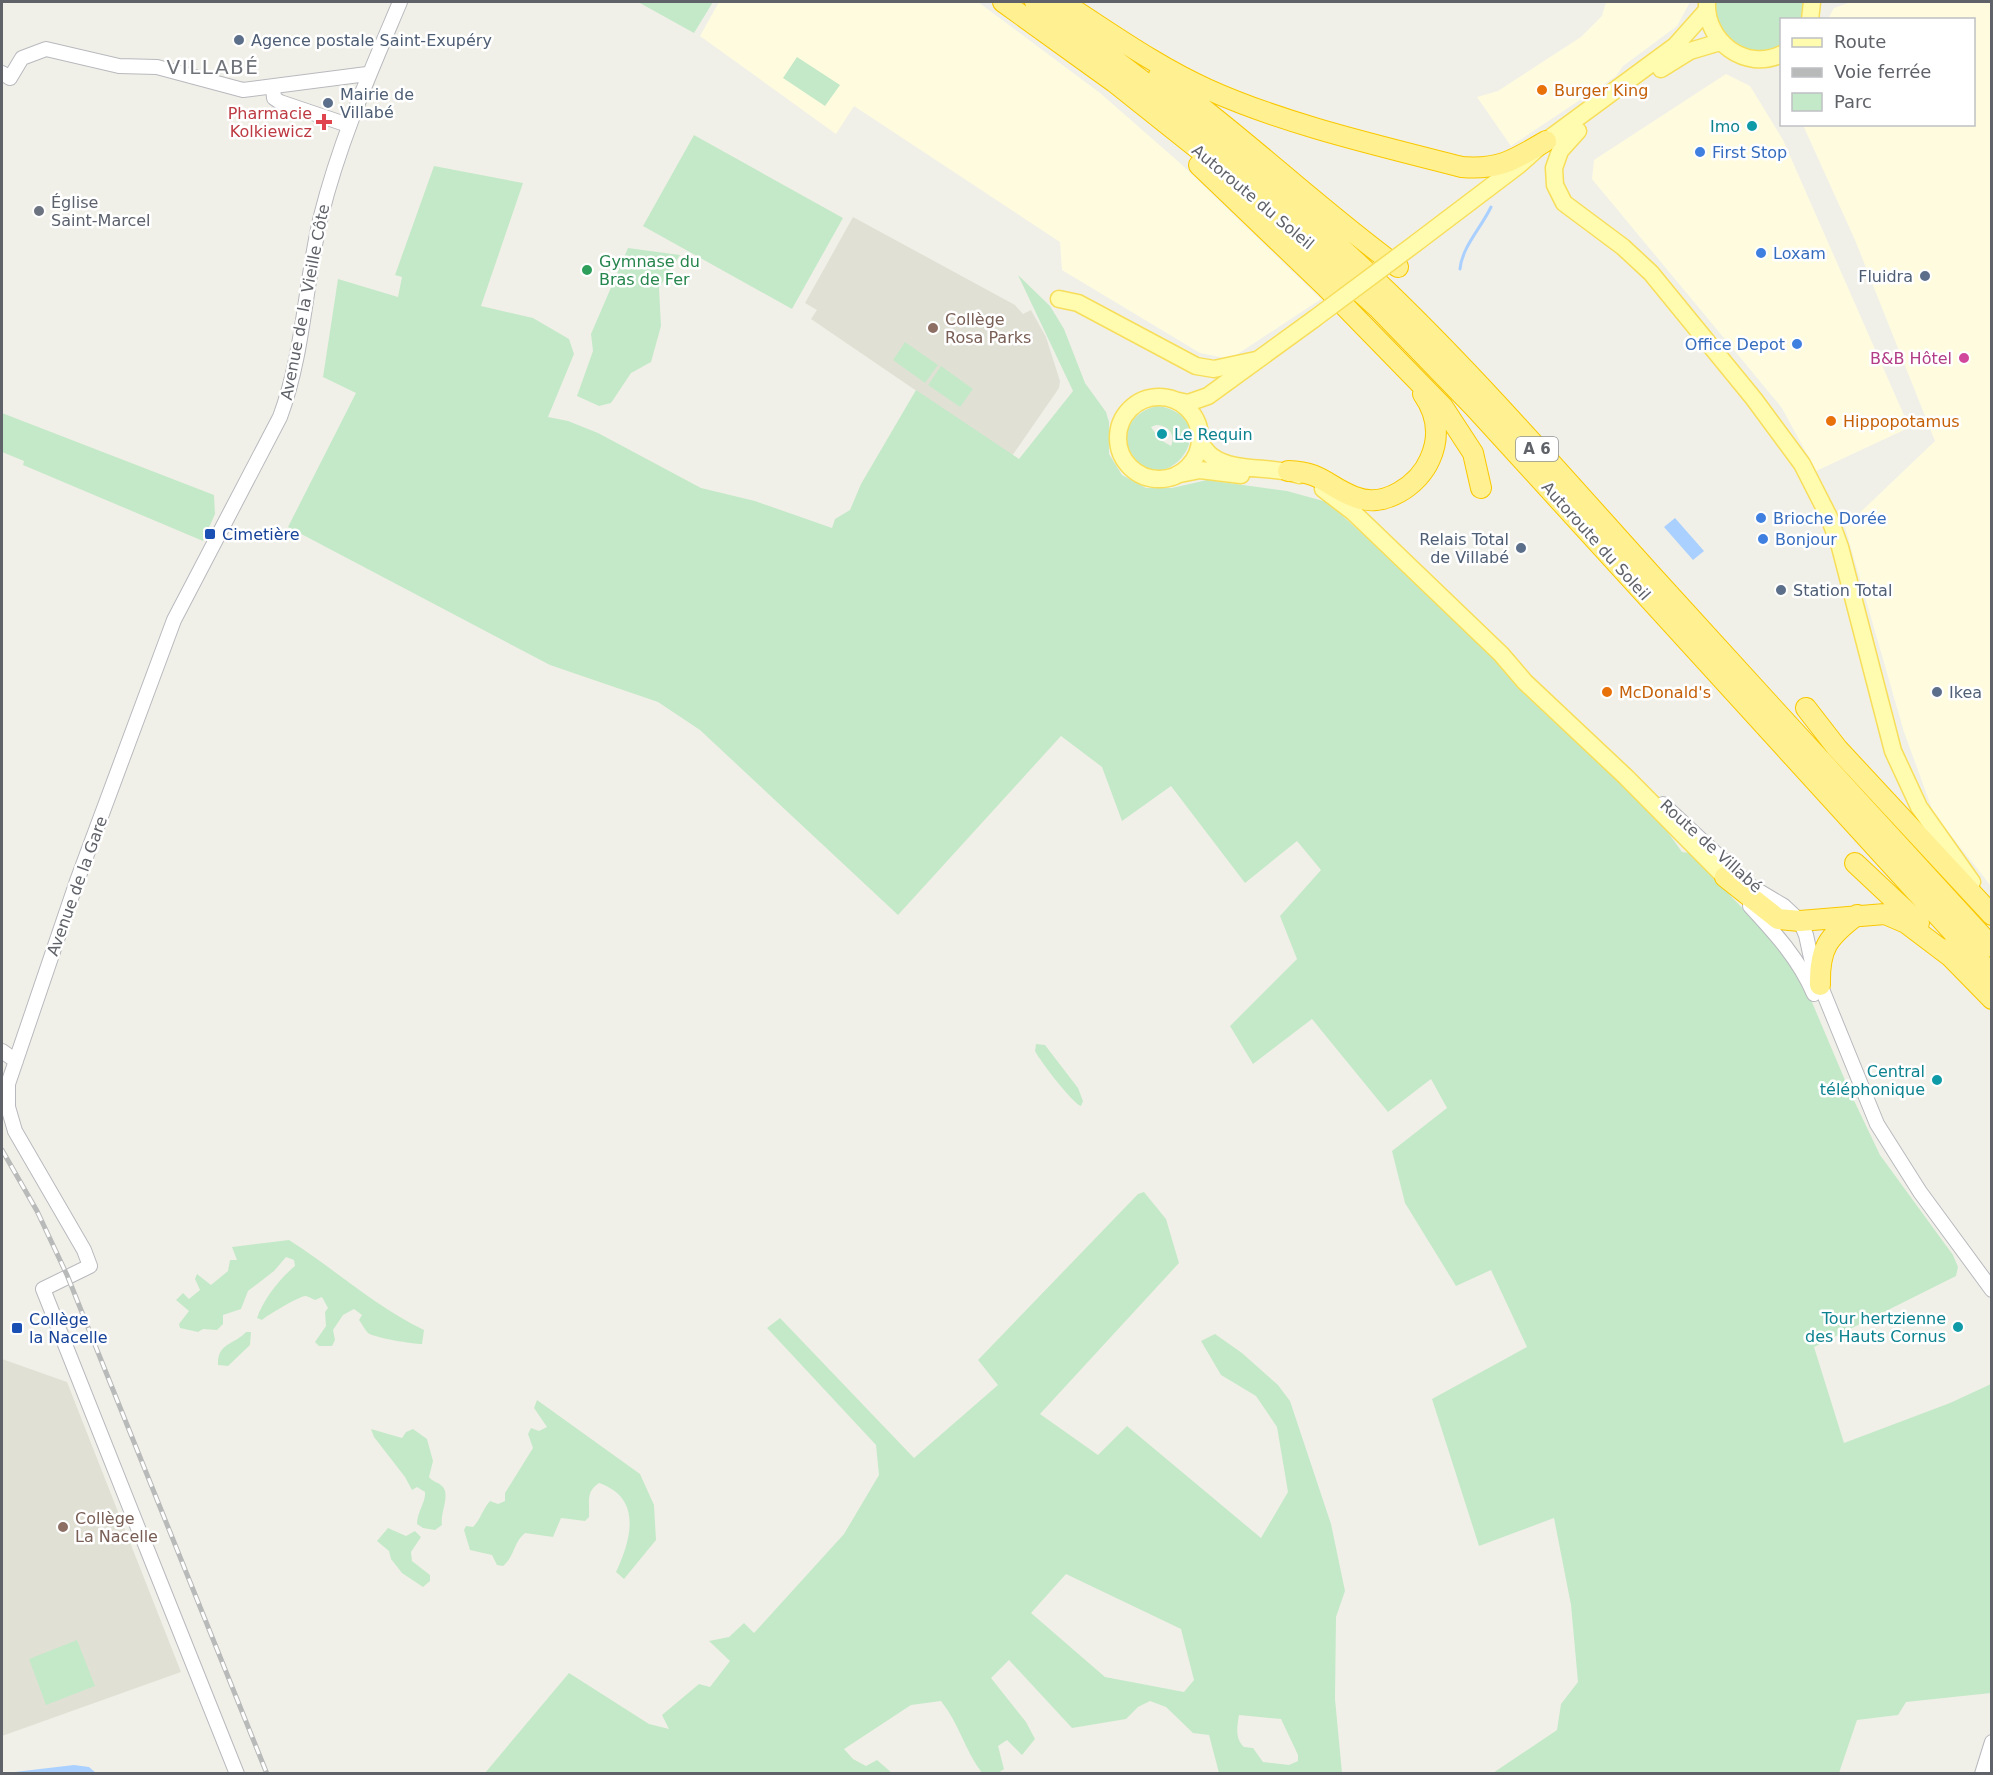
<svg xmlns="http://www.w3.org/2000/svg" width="1993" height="1775" font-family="'DejaVu Sans',sans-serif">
  <rect width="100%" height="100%" fill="#f1f0e8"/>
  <path fill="#fffbdf" d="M719,2H978L1100,93L1181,164L1321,299L1230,359L1200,353L1062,270L1060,242L854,106L836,134L700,36Z
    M1606,2H1690L1677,26L1623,66L1616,76L1511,146L1477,97L1498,91L1581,37L1602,16Z
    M1851,2H1991V886L1934,814L1904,732L1845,527L1935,441L1855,240L1803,125L1974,124V20L1828,19L1834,8Z
    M1726,74L1750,86L1783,140L1907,422L1904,430L1816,471L1782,408L1592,179L1594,160Z"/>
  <path fill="#e1e0d5" d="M853,217L1015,305L1023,314L1031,310L1046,337L1060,381L1059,388L1012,456L811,319L817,310L805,303Z
    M2,1359L67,1382L181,1672L2,1736Z"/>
  <path fill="#c4e9c8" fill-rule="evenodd" d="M638,2H713L694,33Z
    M1714,2H1805L1803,19L1782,20L1781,46C1759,56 1728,51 1717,25C1715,18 1715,9 1714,2Z
    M797,57L840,85L825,106L783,78Z
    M694,135L843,218L792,309L643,226Z
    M434,166L523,183L481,306L533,318L569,339L574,354L548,417L568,421L598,433L701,488L755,501L832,528L835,519L850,510L861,484L916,390L1019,459L1073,391L1018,275L1050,306L1064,329L1085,383L1106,412L1109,422V454L1122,475L1146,488H1172L1207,480L1287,491L1327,502L1410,576L1657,817L1682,852L1690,853L1783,951L1806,988L1850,1092L1880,1155L1953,1255L1958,1267L1956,1276L1814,1347L1844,1443L1950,1403L1991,1384V1693L1906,1702L1898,1715L1857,1720L1839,1773H1493L1557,1730L1561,1704L1578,1682L1571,1605L1554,1518L1479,1546L1432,1399L1527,1347L1491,1270L1456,1286L1405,1203L1392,1151L1447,1108L1431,1079L1388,1112L1312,1019L1253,1064L1230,1026L1297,959L1280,916L1321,870L1297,841L1245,883L1171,786L1122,821L1102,767L1061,736L898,915L700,730L658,702L550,665L288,527L356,393L323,377L338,279L398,297L402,277L395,275Z
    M628,248L680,255L659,288L661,326L651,362L631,373L611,403L599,406L577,396L593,351L591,334Z
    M905,342L938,365L925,383L893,360Z
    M941,366L973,389L960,407L928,385Z
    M1158,406C1229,418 1166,504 1133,456C1117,433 1134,410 1158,406ZM1156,425C1168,425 1176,434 1171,446L1159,439L1151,427Z
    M2,413L214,495L215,514L203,541L23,465L24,461L2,452Z
    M1036,1044L1045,1045L1078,1088L1083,1101L1081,1106C1073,1104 1040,1061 1035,1051Z
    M1144,1192L1166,1219L1179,1263L1040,1414L1098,1455L1127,1426L1261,1538L1288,1492L1277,1427L1256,1396L1221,1375L1201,1341L1215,1334L1242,1353L1278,1385L1290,1401L1331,1524L1345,1591L1336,1617L1335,1699L1342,1773H1219L1209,1735L1193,1733L1166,1707L1150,1701L1138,1707L1126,1719L1072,1728L1009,1660L991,1678L1026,1722L1035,1739L1022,1755L1007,1740L998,1746L1004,1769L998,1773H982C964,1749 960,1725 941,1701L911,1705L844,1749L853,1759L866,1766L877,1760L892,1773H485L569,1673L649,1724L669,1729L662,1715L699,1684L710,1687L730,1661L709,1641L729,1637L744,1623L754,1633L844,1534L879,1475L876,1445L767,1328L780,1318L914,1458L998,1385L978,1360L1138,1194ZM1066,1574L1181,1629L1194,1680L1184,1692L1105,1677L1031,1613ZM1239,1715L1281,1719L1298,1755V1761L1289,1765L1263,1762L1253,1748L1244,1747C1235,1739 1237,1727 1239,1715Z
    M289,1240C336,1270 373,1305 424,1330L422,1344C413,1344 375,1338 368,1333C365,1330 362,1324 359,1320L362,1315L354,1309L343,1315L333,1330L335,1340L332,1346H319L315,1342L326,1326L325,1312L328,1308L322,1297L315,1300C312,1299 310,1297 306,1296C301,1295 266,1316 262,1320L257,1318C263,1300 280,1278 295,1266L294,1260L286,1257L274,1271L248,1291L241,1309L223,1315V1324L217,1330L203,1329L198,1332L180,1328L179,1324L189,1311L176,1300L183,1293L189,1299L200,1290L195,1279L197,1274L211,1285L228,1271L230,1260H237L232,1247Z
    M246,1332H251L250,1345L228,1366L218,1365C217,1343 234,1345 246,1332Z
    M537,1400L640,1474L654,1505L656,1540L624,1579L616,1572C631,1540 643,1498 599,1483C585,1492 590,1503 589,1517L585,1521L561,1518L553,1537L525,1533C513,1543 515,1556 503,1566L497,1565L492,1555L470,1550L464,1530L466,1526L473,1527C481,1519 482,1510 490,1501L498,1504L505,1501V1493L533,1448L528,1434L531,1428L539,1431L547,1427L534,1408Z
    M371,1429L402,1438L406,1432L413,1429L427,1439L433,1461L429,1477C433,1482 438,1482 442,1486C451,1494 440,1512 442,1525L435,1530L423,1528L417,1524C417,1512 426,1502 425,1492L417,1487L412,1490L405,1477L374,1437Z
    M388,1528L406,1536L415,1531L421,1537L411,1552L412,1561L430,1575V1581L423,1587L402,1573L391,1559L389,1551L377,1541Z
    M77,1640L95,1686L46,1705L29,1659Z"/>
  <path fill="#aad0ff" d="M1675,518L1704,551L1693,560L1664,527Z
    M74,1765L89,1767L96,1773H6Z"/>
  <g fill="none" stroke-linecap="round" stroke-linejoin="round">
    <path stroke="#aad0ff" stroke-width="3" d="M1460,269C1462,247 1481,228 1491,207"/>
    <defs>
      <path id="minor" d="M2,73L10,78L22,58L46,49L119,66L157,67L243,90L367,74
        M273,87L274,98L280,102L348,125
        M1663,804L1752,887L1784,906L1800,921L1806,935L1813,967L1877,1124L1920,1192L1992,1290
        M1750,906C1775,933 1799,959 1814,994
        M2,1051L16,1061
        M140,1533L43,1289L90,1266L84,1250L15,1131L8,1107V1084L77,881L174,620L280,417C304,353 305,282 321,216C340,140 370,73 400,2
        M143,1539L237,1774
        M1982,1774L1992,1742"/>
      <path id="major" d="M1707,2C1705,41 1745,72 1782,54
        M1810,20L1812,2
        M1661,69L1690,51L1720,42
        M1578,131L1560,151L1554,168L1555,185L1564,203L1623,247L1651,273L1754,399L1802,464L1829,517L1840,547L1893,751L1919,807L1972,882
        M1416,243L1519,165L1546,141L1675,46L1707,10
        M1059,299L1078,303L1196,366L1214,369L1256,360
        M1118 438a41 41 0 1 1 82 0a41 41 0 1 1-82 0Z
        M1174,400L1188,403L1208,396L1314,319
        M1200,443C1204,448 1208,454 1213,457C1236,473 1273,465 1299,475
        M1180,474L1200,470L1241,475
        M1323,489L1353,512L1501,654L1525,682L1626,777L1725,877"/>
      <path id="highway" d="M1003,2L1114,82L1242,184L1378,308L1475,408L1992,975
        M1035,2C1161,90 1279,187 1390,294C1484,385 1570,485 1658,582C1769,704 1880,825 1992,947
        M1062,2C1109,32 1156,66 1207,89C1284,124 1380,146 1462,167C1499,170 1514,160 1546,141
        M1159,75C1242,135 1316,207 1398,267
        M1199,165L1326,287L1443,407L1473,453L1481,488
        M1288,471C1323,472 1326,486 1355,497C1384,509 1419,485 1430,459C1440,437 1437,414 1423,394
        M1806,708L1837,748L1992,915
        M1855,863L1919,923
        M1725,877L1778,919L1800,921L1885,914L1906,923L1951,957
        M1943,949L1992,999
        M1820,985C1819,948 1828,937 1857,915"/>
    </defs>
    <use href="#minor" stroke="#b8b9be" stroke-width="16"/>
    <use href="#major" stroke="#f7de5a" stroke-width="19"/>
    <use href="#highway" stroke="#f9c800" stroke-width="22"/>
    <use href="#minor" stroke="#fff" stroke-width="14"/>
    <use href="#major" stroke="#fffbaf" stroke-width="16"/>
    <use href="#highway" stroke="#fff091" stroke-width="20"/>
    <defs>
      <path id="rail" d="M2,1150L37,1211L67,1275L267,1774"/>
    </defs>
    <use href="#rail" stroke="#b8b9b9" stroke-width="5"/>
    <use href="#rail" stroke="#fff" stroke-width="3" stroke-dasharray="9" stroke-linecap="butt"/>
    <defs>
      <path id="major-bridge" d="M1314,319L1416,243"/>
    </defs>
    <use href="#major-bridge" stroke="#f7de5a" stroke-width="19" stroke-linecap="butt"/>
    <use href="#major-bridge" stroke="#fffbaf" stroke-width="16"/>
  </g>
  <g fill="#5c6f8a" stroke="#fff" stroke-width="2">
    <circle cx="239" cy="40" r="6"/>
    <circle cx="328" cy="103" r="6"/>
    <circle cx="1925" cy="276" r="6"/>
    <circle cx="1521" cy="548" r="6"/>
    <circle cx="1781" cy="590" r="6"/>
    <circle cx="1937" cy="692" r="6"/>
  </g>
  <g fill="#e8710a" stroke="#fff" stroke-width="2">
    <circle cx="1542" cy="90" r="6"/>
    <circle cx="1831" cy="421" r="6"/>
    <circle cx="1607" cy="692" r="6"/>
  </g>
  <path fill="#e0444e" stroke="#fff" stroke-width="2" d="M321 113h6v6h6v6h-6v6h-6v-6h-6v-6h6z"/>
  <g fill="#0f9aa8" stroke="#fff" stroke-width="2">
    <circle cx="1752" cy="126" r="6"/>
    <circle cx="1162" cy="434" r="6"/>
    <circle cx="1937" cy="1080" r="6"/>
    <circle cx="1958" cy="1327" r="6"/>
  </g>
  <g fill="#3f7fe0" stroke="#fff" stroke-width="2">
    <circle cx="1700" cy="152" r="6"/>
    <circle cx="1761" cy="253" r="6"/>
    <circle cx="1797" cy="344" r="6"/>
    <circle cx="1761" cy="518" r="6"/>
    <circle cx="1763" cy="539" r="6"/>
  </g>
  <circle fill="#6b7280" stroke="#fff" stroke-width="2" cx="39" cy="211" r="6"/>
  <circle fill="#2e9e5b" stroke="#fff" stroke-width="2" cx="587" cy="270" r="6"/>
  <g fill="#8d6e63" stroke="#fff" stroke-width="2">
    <circle cx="933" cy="328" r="6"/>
    <circle cx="63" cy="1527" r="6"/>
  </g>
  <circle fill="#d1479c" stroke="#fff" stroke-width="2" cx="1964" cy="358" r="6"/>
  <g fill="#1a4fb4" stroke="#fff" stroke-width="2">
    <rect x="204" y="528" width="12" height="12" rx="3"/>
    <rect x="11" y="1322" width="12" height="12" rx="3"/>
  </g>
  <g text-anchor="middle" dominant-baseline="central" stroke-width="5" stroke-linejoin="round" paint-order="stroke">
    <rect fill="#fff" stroke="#8f9195" stroke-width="1.5" x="1516" y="437" width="42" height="24" rx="4.5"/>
    <g font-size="15" font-weight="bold" fill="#5f6268">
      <text x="1537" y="449">A 6</text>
    </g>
    <g font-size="16" fill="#4e5e75" stroke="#fff" text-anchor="start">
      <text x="251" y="40">Agence postale Saint-Exupéry</text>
      <text x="340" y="94">Mairie de<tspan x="340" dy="18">Villabé</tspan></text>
      <text x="1913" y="276" text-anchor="end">Fluidra</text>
      <text x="1509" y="539" text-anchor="end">Relais Total<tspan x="1509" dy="18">de Villabé</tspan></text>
      <text x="1793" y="590">Station Total</text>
      <text x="1949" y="692">Ikea</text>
    </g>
    <g font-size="16" fill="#c56008" stroke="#fff" text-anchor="start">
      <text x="1554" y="90">Burger King</text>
      <text x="1843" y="421">Hippopotamus</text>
      <text x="1619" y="692">McDonald's</text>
    </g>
    <g font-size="16" fill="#be3a42" stroke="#fff" text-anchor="end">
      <text x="312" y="113">Pharmacie<tspan x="312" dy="18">Kolkiewicz</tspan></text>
    </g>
    <g font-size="16" fill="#0d838f" stroke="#fff" text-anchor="end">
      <text x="1740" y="126">Imo</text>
      <text x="1174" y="434" text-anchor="start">Le Requin</text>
      <text x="1925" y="1071">Central<tspan x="1925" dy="18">téléphonique</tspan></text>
      <text x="1946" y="1318">Tour hertzienne<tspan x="1946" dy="18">des Hauts Cornus</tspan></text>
    </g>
    <g font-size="16" fill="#366cbe" stroke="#fff" text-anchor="start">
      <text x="1712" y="152">First Stop</text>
      <text x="1773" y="253">Loxam</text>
      <text x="1785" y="344" text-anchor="end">Office Depot</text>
      <text x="1773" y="518">Brioche Dorée</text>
      <text x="1775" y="539">Bonjour</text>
    </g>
    <g font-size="16" fill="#5f6268" stroke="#fff">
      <text transform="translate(1253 197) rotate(40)">Autoroute du Soleil</text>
      <text transform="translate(305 302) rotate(-79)">Avenue de la Vieille Côte</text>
      <text transform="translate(1596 541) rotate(48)">Autoroute du Soleil</text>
      <text transform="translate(1711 846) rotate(42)">Route de Villabé</text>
      <text transform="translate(77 886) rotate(-70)">Avenue de la Gare</text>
    </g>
    <g font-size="16" fill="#5b616d" stroke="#fff" text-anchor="start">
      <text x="51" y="202">Église<tspan x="51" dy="18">Saint-Marcel</tspan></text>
    </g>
    <g font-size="16" fill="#27864d" stroke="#fff" text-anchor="start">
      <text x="599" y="261">Gymnase du<tspan x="599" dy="18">Bras de Fer</tspan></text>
    </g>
    <g font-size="16" fill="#785e54" stroke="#fff" text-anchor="start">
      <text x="945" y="319">Collège<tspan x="945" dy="18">Rosa Parks</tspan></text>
      <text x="75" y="1518">Collège<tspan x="75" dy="18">La Nacelle</tspan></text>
    </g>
    <g font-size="16" fill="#b23c85" stroke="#fff" text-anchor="end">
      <text x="1952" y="358">B&amp;B Hôtel</text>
    </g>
    <g font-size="16" fill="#164399" stroke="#fff" text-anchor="start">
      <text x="222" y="534">Cimetière</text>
      <text x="29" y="1319">Collège<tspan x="29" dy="18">la Nacelle</tspan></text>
    </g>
    <g font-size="20" letter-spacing="1.5" fill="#70747a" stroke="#fff">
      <text x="213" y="67">VILLABÉ</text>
    </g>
  </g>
  <rect width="1993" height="1775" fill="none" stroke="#5f6268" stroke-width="6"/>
  <rect x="1780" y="18" width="195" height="108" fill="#ffffff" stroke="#bfc0c3" stroke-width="1.5"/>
  <rect x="1792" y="38" width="30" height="9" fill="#fffbaf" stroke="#bfc0c3" stroke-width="1.5"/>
  <text x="1834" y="48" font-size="18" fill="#5f6268">Route</text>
  <rect x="1792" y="68" width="30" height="9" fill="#b8b9b9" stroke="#bfc0c3" stroke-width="1.5"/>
  <text x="1834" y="78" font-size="18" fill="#5f6268">Voie ferrée</text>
  <rect x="1792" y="93" width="30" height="18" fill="#c4e9c8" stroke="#bfc0c3" stroke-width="1.5"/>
  <text x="1834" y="108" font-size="18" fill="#5f6268">Parc</text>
</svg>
